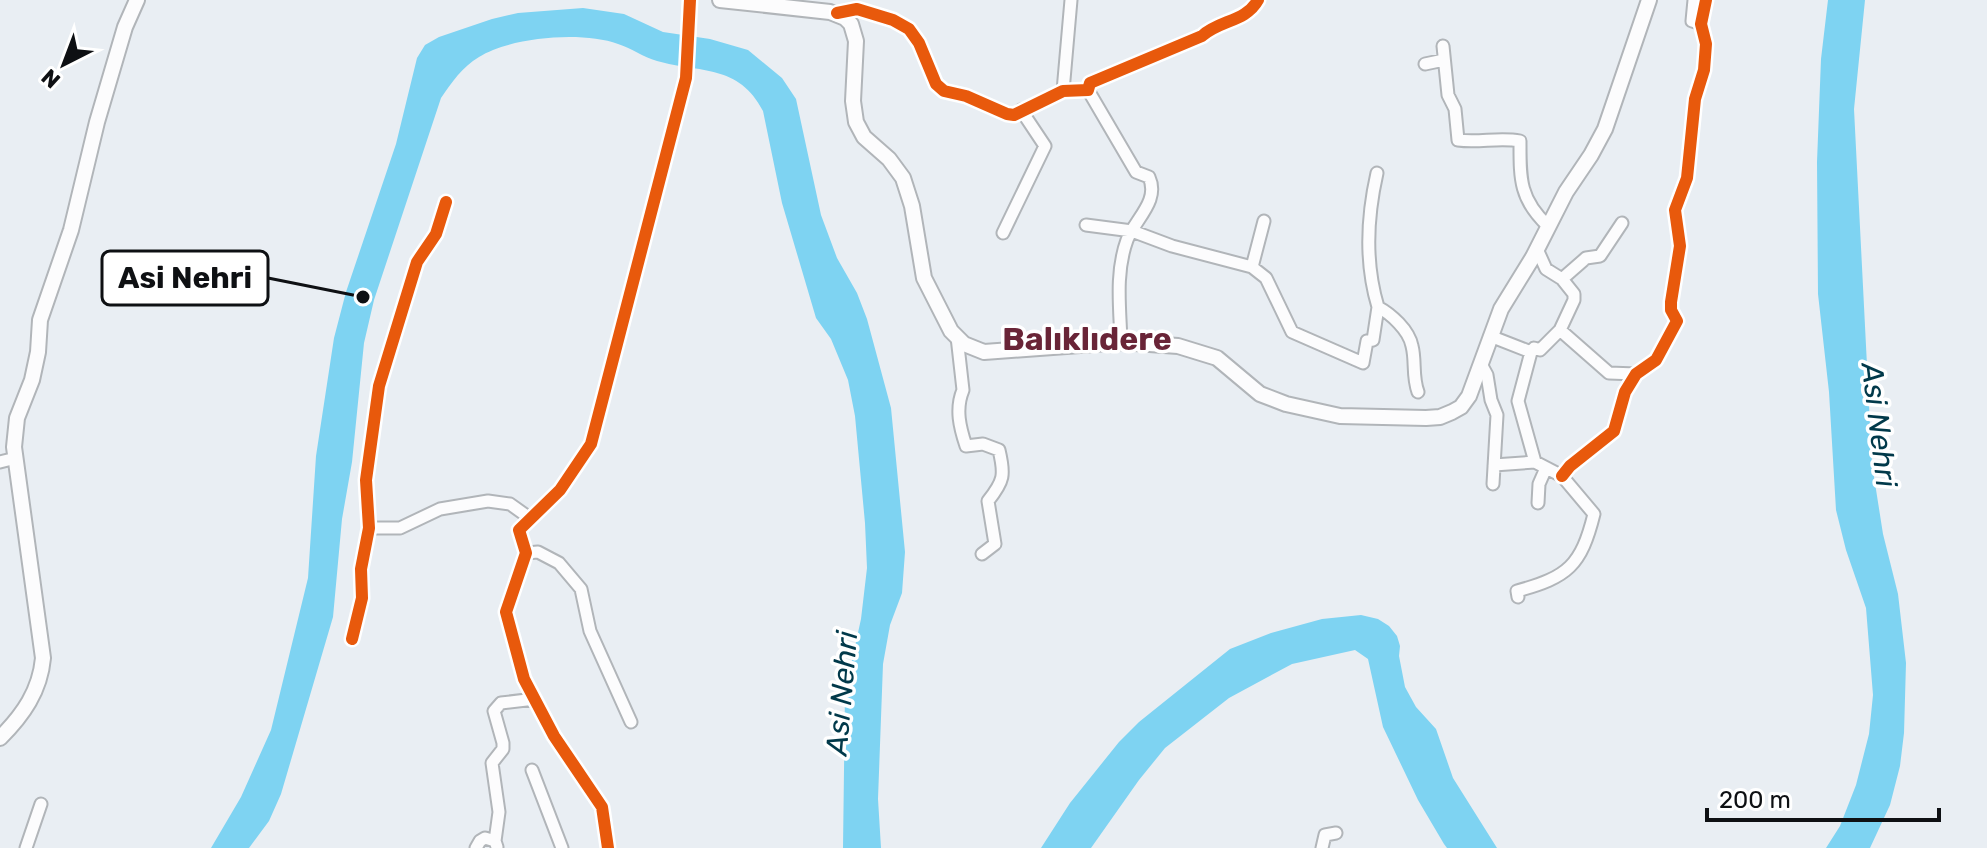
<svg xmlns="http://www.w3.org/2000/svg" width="1987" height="848" font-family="Rubik,sans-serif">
  <rect width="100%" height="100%" fill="#e9eef3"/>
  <path fill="#7ed3f2" d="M1828,0H1865L1854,109L1872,464L1883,534L1898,594L1906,663L1904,733L1900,766L1890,805L1870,848H1826L1840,826L1856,785L1869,734L1873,695L1866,608L1846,550L1836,510L1829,392L1818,294L1817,162L1821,59Z
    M583,8L624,14L663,32L710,39L748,50L782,78L796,99L821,215L837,258L857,293L867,319L891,408L905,552L902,593L890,625L883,664L878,799L881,848H843L845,692L861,619L867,568L865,523L855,416L848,380L831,339L816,318L782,203L763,111C739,64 700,73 657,61C643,57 631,48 618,44C582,31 511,37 479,57C462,67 452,82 441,98L374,300L364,343L352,462L342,519L333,617L281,794L269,821L249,848H211L241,797L271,730L308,578L316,456L334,338L346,292L396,144L417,58L425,45L439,37L492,19L518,13Z
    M1361,615L1378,619L1389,626L1397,636L1400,646L1399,656L1405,687L1416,707L1436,729L1453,778L1497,848H1447L1444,844L1418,800L1383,727L1368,659L1355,650L1292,664L1229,698L1165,748L1139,780L1091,848H1041L1070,803L1119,742L1139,722L1230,649L1271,633L1322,619Z"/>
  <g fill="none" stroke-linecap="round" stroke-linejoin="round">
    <defs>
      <path id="minor" d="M1694,0L1692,21L1701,24
        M837,13L857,9L893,20L909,29L919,43L936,84L944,91L966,96L1007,114L1014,115L1063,91L1088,90L1090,83L1202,36C1219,20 1246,22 1258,0
        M1443,46L1448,95L1455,109L1458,140C1479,143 1499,137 1520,141C1520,178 1519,199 1548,226
        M1425,64L1444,60
        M1088,90L1136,172L1149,177C1160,201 1135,219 1127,240C1115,273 1120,308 1121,342
        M1063,91L1071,0
        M1377,173C1367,217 1365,264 1378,307C1391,314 1409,330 1412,346C1416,361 1412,376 1418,392
        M1086,225L1132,231L1172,246L1252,267L1266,278L1292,332L1363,363L1367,341L1373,340L1378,307
        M1003,233L1045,146L1021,110
        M1537,249L1546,269L1562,279L1586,258L1600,256L1622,223
        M1252,267L1264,221
        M1560,330L1609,373L1636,374
        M1490,336L1531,352L1518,401L1535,462L1562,476L1594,514C1581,566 1568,577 1517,591L1518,597
        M957,337L963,390C955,409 960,428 966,446L983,444L999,450C1005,475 1004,481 988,501L995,544L982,554
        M1531,352L1534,348L1540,350L1560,330L1574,300V294L1562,279
        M1481,364L1487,375L1491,400L1497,415L1493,484
        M0,462L16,458
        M1494,465L1535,462
        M1562,476L1570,466L1614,431L1625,392L1636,374L1656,360L1677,321L1671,310V302L1680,246L1675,210L1687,178L1695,99L1704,70L1706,44L1701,24L1706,0
        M1538,503L1539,484L1546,468
        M369,528H400L440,509L488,501L510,504L531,519
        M526,553L538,552L559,563L581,589L590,631L631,722
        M352,639L362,598L361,569L369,528L366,480L379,386L417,262L436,234L446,202
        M532,770L562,848
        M495,841L499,812L492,763L503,749V743L494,711L501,703L535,699
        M26,848L41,804
        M476,848L480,841L485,838L495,841L497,847
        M608,848L602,807L554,736L524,679L506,612L526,553L519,530L560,490L591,444L686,78L690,0
        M1322,848L1325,835L1336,833"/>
      <path id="major" d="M720,0L830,12L845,18L851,24L856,41L853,101L856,122L864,137L889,159L903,178L912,206L924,278L951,331L964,344L984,352L1121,342L1178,346L1217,358L1260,394L1286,404L1340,416L1426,418L1440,417L1452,412L1461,407L1469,396L1501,309L1533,257L1566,192L1591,155L1605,129L1649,0
        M0,738C23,715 40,691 43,658L14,447L17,418L32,380L38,352L40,320L71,230L97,122L125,27L137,0"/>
    </defs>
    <use href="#minor" stroke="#b1b5b9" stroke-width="15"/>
    <use href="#major" stroke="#b1b5b9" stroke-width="18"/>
    <use href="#minor" stroke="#fcfcfd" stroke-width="11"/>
    <use href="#major" stroke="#fcfcfd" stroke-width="14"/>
    <defs>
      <path id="cycleway" d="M837,13L857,9L893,20L909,29L919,43L936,84L944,91L966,96L1007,114L1014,115L1063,91L1088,90L1090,83L1202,36C1219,20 1246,22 1258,0
        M1562,476L1570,466L1614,431L1625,392L1636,374L1656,360L1677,321L1671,310V302L1680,246L1675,210L1687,178L1695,99L1704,70L1706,44L1701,24L1706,0
        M352,639L362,598L361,569L369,528L366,480L379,386L417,262L436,234L446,202
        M608,848L602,807L554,736L524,679L506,612L526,553L519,530L560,490L591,444L686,78L690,0"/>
    </defs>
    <use href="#cycleway" stroke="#fff" stroke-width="17"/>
    <use href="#cycleway" stroke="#e8590c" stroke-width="12"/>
  </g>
  <g text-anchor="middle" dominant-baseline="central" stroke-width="7" stroke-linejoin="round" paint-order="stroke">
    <g font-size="30" font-style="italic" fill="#01394a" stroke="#fff">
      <text transform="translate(1879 425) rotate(83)">Asi Nehri</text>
      <text transform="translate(842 693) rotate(-85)">Asi Nehri</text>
    </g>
    <g font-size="32" font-weight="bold" fill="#692437" stroke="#fff">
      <text x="1087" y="339">Balıklıdere</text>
    </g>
  </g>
  <path fill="none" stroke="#0e1013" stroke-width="3" d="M363 297L268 278"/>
  <circle fill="#0e1013" stroke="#fff" stroke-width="3" cx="363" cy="297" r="8"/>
  <rect fill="#fff" stroke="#0e1013" stroke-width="3" x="102" y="251" width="166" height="54" rx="8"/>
  <g font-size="30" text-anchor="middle" font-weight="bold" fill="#0e1013">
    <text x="185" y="288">Asi Nehri</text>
  </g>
  <g transform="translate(64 64) rotate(222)" stroke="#ffffff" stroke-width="6" paint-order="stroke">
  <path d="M0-6L14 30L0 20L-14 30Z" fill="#0e1013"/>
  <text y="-12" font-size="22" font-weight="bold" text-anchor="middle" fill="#0e1013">N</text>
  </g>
  <path d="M1707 808v12h232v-12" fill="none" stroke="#0e1013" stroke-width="4"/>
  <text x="1719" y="808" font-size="24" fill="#0e1013" stroke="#ffffff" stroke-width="6" paint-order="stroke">200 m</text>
</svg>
